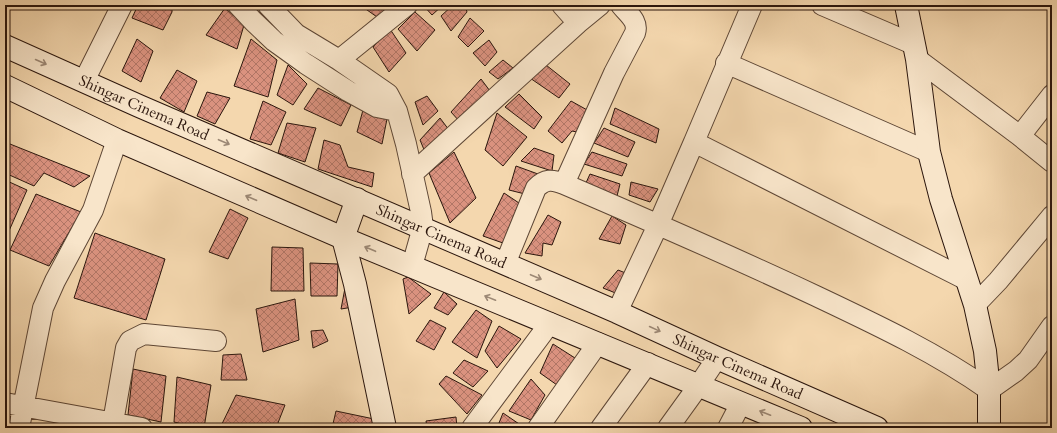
<svg xmlns="http://www.w3.org/2000/svg" width="1057" height="433" font-family="Cardo,serif">
  <defs>
    <pattern id="building-cross-hatch" width="8" height="8" patternUnits="userSpaceOnUse"><rect width="8" height="8" fill="#da927f"/><path d="M0 0l8 8M0 8l8-8" fill="none" stroke="#b17666"/></pattern>
  </defs>
  <rect width="100%" height="100%" fill="#f4d7ae"/>
  <filter id="stains"><feTurbulence type="fractalNoise" baseFrequency=".005" numOctaves="4"/><feColorMatrix values="0 0 0 0 .2 0 0 0 0 .09 0 0 0 0 .02 0 0 0 .5 -.17"/></filter>
  <radialGradient id="worn" r=".72"><stop offset=".6" stop-color="#630" stop-opacity="0"/><stop offset="1" stop-color="#630" stop-opacity=".3"/></radialGradient>
  <path fill="url(#building-cross-hatch)" stroke="#2b160d" d="M138,5H165L172,9V12L163,30L132,18Z
    M360,5H394L377,17Z
    M423,5H443L432,15Z
    M453,5H465L467,12L451,31L441,16Z
    M225,8L244,25L237,49L206,35Z
    M415,12L435,30L417,51L398,29Z
    M470,18L484,31L468,47L458,37Z
    M390,29L406,53L389,72L373,47Z
    M137,39L153,51L141,82L122,71Z
    M251,39L277,60L268,97L234,86Z
    M489,40L497,52L485,66L473,53Z
    M503,60L513,68L498,79L489,72Z
    M288,65L307,84L293,105L277,95Z
    M546,65L570,84L559,98L530,78Z
    M177,70L197,81L184,112L160,98Z
    M481,79L490,91L460,122L451,112Z
    M318,88L351,105L341,126L304,109Z
    M207,92L230,98L215,124L197,116Z
    M519,94L542,117L534,129L505,107Z
    M427,96L438,111L423,125L415,102Z
    M263,101L286,112L271,145L250,139Z
    M571,101L589,111L582,133L572,131L562,143L548,131Z
    M615,108L659,129L656,143L610,124Z
    M363,110L387,119L382,144L357,132Z
    M497,113L527,137L503,166L485,150Z
    M440,118L449,130L425,152L420,140Z
    M287,123L316,128L305,162L278,153Z
    M604,128L635,142L628,157L594,143Z
    M324,140L340,145L348,167L374,173L372,187L318,169Z
    M5,142L90,176L74,187L44,173L34,186L5,173Z
    M534,148L554,155L552,171L521,161Z
    M454,152L476,198L450,223L429,173Z
    M592,152L627,164L622,176L584,164Z
    M516,166L538,174L525,194L509,190Z
    M590,174L620,184L616,200L585,185Z
    M5,180L27,190L5,240Z
    M631,182L658,189L650,202L629,195Z
    M504,193L519,203L503,243L483,236Z
    M36,194L81,212L49,266L10,250Z
    M230,209L248,218L228,259L209,252Z
    M548,215L561,222L552,245L543,243L542,256L525,253Z
    M612,216L626,225L620,244L599,239Z
    M95,233L165,259L146,320L74,298Z
    M272,247L303,248L304,291H271Z
    M310,263L338,264L337,296H311Z
    M618,270L628,274L618,294L603,288Z
    M408,277L431,294L409,314L403,279Z
    M345,288L353,307L341,309Z
    M444,292L457,304L448,315L434,308Z
    M295,299L299,340L263,352L256,309Z
    M476,310L492,321L477,358L452,342Z
    M430,320L446,328L434,350L416,341Z
    M499,326L521,339L497,368L485,351Z
    M323,330L328,341L313,348L311,331Z
    M553,344L575,358L557,385L540,373Z
    M241,354L247,380H221L223,355Z
    M464,360L488,371L473,387L453,373Z
    M133,369L166,376L161,422L128,415Z
    M446,376L482,395L467,414L439,384Z
    M177,377L211,385L204,428H199L174,422Z
    M531,379L545,395L531,420L509,411Z
    M236,395L285,405L276,428H220Z
    M336,411L374,419L373,428H332Z
    M503,413L525,428H505L499,423Z
    M456,417L457,428H427L426,421Z"/>
  <g fill="none" stroke-linecap="round" stroke-linejoin="round">
    <defs>
      <path id="street" d="M238,5L253,21L274,41L306,64L348,91L377,107L397,111
        M268,5L296,34L339,60L388,94L397,111L406,144L421,212L423,227L412,266
        M562,5L578,23
        M822,5L913,44
        M917,59L1020,136L1052,162
        M339,60L407,5
        M726,63L929,152
        M84,81L122,5
        M1020,136L1052,95
        M694,142L752,5
        M412,174L578,23L600,5
        M564,184L614,73L635,33C639,21 628,14 621,5
        M505,264L536,188C545,179 552,179 564,184C648,220 733,257 816,296C875,324 935,352 989,390L1016,371L1028,360L1052,326
        M975,305L998,281L1052,216
        M617,312L658,225L694,142L967,280
        M5,403L142,428
        M19,428L43,308L55,281L93,210L117,140
        M112,428L126,348L130,341L144,334L216,341
        M472,428L550,323
        M538,428L598,343
        M601,428L648,363
        M668,428L699,385L717,358
        M728,428L741,403"/>
      <g id="secondary">
        <path d="M906,5L917,59L929,152L941,199L975,305L985,351L989,390V428"/>
        <path id="s1" d="M5,46L139,106L617,312L717,358L877,428"/>
        <path d="M5,86L117,140L343,238L801,428"/>
        <path d="M357,199L343,238L355,284L385,428"/>
      </g>
    </defs>
    <use href="#street" stroke="#5d4635" stroke-width="22"/>
    <use href="#secondary" stroke="#2b160d" stroke-width="24"/>
    <use href="#street" stroke="#f8e5ca" stroke-width="20"/>
    <use href="#secondary" stroke="#f8e5ca" stroke-width="22"/>
  </g>
  <defs><path id="oneway-shaft" d="M-6 0H5M1.5-3L5.5 0L1.5 3" fill="none" stroke-width="1.6" stroke-linecap="round" stroke-linejoin="round"/></defs>
  <g stroke="#9c8875">
    <use href="#oneway-shaft" transform="translate(41 62) rotate(24)"/>
    <use href="#oneway-shaft" transform="translate(224 142) rotate(23)"/>
    <use href="#oneway-shaft" transform="translate(251 198) rotate(-157)"/>
    <use href="#oneway-shaft" transform="translate(370 249) rotate(-157)"/>
    <use href="#oneway-shaft" transform="translate(536 277) rotate(23)"/>
    <use href="#oneway-shaft" transform="translate(490 298) rotate(-158)"/>
    <use href="#oneway-shaft" transform="translate(655 329) rotate(25)"/>
    <use href="#oneway-shaft" transform="translate(765 413) rotate(-158)"/>
  </g>
  <g text-anchor="middle" dominant-baseline="central" stroke-width="3" stroke-linejoin="round" paint-order="stroke">
    <g font-size="15" fill="#2b160d" stroke="#f8e5ca">
      <text stroke="none"><textPath href="#s1" startOffset="152">Shingar Cinema Road</textPath></text>
      <text stroke="none"><textPath href="#s1" startOffset="476">Shingar Cinema Road</textPath></text>
      <text stroke="none"><textPath href="#s1" startOffset="800">Shingar Cinema Road</textPath></text>
    </g>
  </g>
  <rect width="1057" height="433" fill="none" stroke="#f4d7ae" stroke-width="20"/>
  <rect x="6" y="6" width="1045" height="421" fill="none" stroke="#2b160d" stroke-width="2"/>
  <rect x="10" y="10" width="1037" height="413" fill="none" stroke="#2b160d"/>
  <rect width="100%" height="100%" filter="url(#stains)"/>
  <rect width="100%" height="100%" fill="url(#worn)"/>
</svg>
